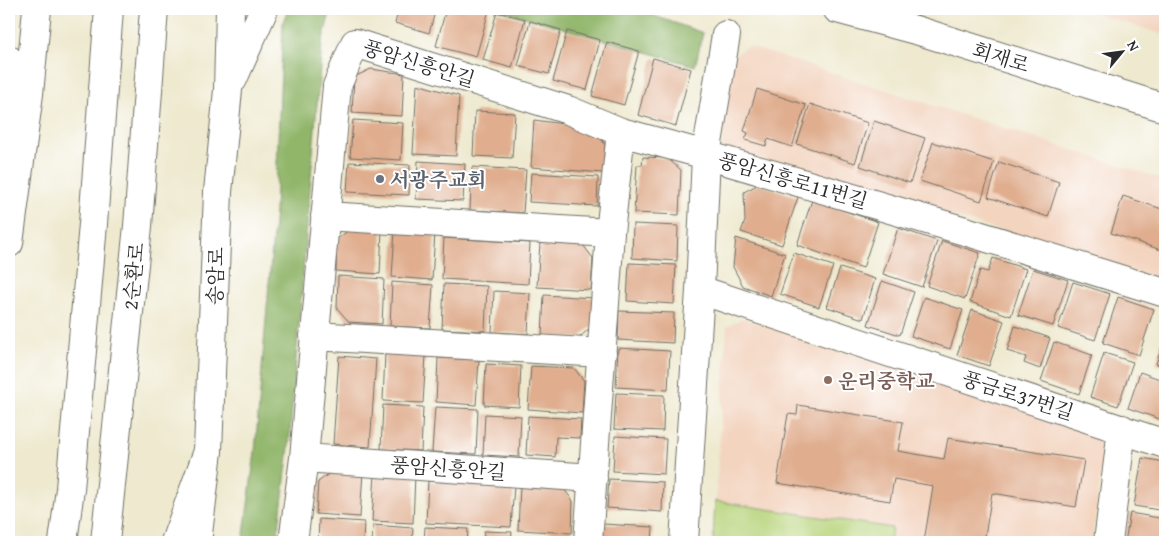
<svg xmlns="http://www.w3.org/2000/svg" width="1174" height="551" font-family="'Gentium Book Plus','Noto Serif KR',serif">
  <rect width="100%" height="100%" fill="#fff"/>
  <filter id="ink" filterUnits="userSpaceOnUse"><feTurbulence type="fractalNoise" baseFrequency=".02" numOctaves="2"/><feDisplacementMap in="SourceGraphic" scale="10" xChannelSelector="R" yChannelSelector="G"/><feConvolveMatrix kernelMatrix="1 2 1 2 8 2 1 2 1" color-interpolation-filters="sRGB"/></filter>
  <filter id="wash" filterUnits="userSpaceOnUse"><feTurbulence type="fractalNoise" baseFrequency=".0096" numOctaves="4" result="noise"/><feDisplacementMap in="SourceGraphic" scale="20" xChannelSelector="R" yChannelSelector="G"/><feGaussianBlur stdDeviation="1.12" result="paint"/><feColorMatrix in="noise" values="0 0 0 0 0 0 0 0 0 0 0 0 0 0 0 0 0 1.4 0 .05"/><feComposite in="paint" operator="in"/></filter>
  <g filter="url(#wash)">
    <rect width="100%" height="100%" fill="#eee9cf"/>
    <path fill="#f3d4bf" d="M1081,9H1165V35Z
      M748,46L1165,180V281L722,146L732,57Z
      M742,318L1095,434L1104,446L1092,542H713L727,327Z"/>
    <path fill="#b7d47b" stroke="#718053" d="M715,501L892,528L890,542H713Z"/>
    <path fill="#91b66b" stroke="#5e704b" d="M288,9H331L322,43L288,456L277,542H243L255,452L275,211L283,22Z
      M497,9H635L703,33L695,66Z"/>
    <g id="blocks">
      <path fill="#e0ae8f" d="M399,9H436L429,33L395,23Z
        M446,9H483L489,10L476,57L436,46Z
        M497,12L525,19L512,68L483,60Z
        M530,21L561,30L549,74L518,66Z
        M567,31L600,40L587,90L553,81Z
        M607,42L639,51L624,105L592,96Z
        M653,58L691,69L676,126L638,115Z
        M371,69L404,74L402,116L352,113L354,77Z
        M417,84L459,96L456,156L413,154Z
        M757,89L806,105L792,147L768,139L766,146L745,140L748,133L744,131Z
        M810,104L868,123L855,163L797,144Z
        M475,111L515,113L512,158L473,156Z
        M353,120L403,123L401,160L350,157Z
        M534,120L585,127L598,133L605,145L603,173L531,167Z
        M874,121L925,138L910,183L860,166Z
        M933,142L994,162L981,201L920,181Z
        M643,157L667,158L681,170L679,215L634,213L637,165H642Z
        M418,161L465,164L463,201L416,199Z
        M349,162L410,165L409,195L347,192Z
        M999,162L1059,182L1048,217L988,197Z
        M472,167L526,170L523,213L470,210Z
        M531,173L598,177L597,206L529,202Z
        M759,184L798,197L782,245L741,232L745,221L744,192Z
        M1123,196L1165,210L1164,251L1111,233Z
        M812,200L878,222L863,268L797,245Z
        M633,224L678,226L677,261L632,258Z
        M353,227L382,229L380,274L336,271L337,239Z
        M898,228L937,241L922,287L883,274Z
        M395,230L435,232L432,280L392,277Z
        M444,238L530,243L528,284L442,279Z
        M736,238L785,254L771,296L743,286L733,267Z
        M942,241L980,253L965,299L927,286Z
        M540,243L583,245L593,258L591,290L537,287Z
        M794,253L833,266L819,307L780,294Z
        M993,258L1026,269L1011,316L970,302L980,270L988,272Z
        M629,263L676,265L674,304L627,301Z
        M840,268L875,279L863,319L827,307Z
        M1033,269L1068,280L1053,326L1018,315Z
        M338,276L384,279L382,324L349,322L337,308Z
        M882,281L914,292L900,335L868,325Z
        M392,282L433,285L430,328L390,326Z
        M1073,282L1110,294L1095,340L1058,328Z
        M444,284L487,286L485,331L442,329Z
        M494,291L530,293L528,334L492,332Z
        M544,295L594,298L593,325L579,338L542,336Z
        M924,297L963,310L950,349L911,336Z
        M1118,297L1154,309L1139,355L1103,343Z
        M972,310L1004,321L989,366L957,355Z
        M619,311L674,313L673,343L618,340Z
        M1015,326L1050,338L1040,369L1024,363L1026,357L1007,351Z
        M1165,336V367L1156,364Z
        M1054,342L1092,355L1079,394L1041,381Z
        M618,348L670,351L668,390L616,387Z
        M385,353L426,355L423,403L383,401Z
        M1104,353L1133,362L1118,406L1090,397Z
        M339,356L376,359L370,447L333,444Z
        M438,358L479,360L476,405L436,402Z
        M486,364L521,366L519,407L484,405Z
        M531,366L574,368L584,381L582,413L528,409Z
        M1140,372L1165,381V421L1128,408Z
        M616,393L664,395L663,431L614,429Z
        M383,405L423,407L421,451L381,449Z
        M798,405L903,422L898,451L944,459L948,438L1084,460L1076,507L992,493L984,542H924L933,486L894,479L890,501L777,483L788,414L797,415Z
        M435,407L478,409L476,454L432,452Z
        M485,414L521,416L519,457L483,455Z
        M528,416L581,419L580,438L556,437L555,457L526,455Z
        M615,436L666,439L664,474L613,471Z
        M1142,458L1165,462V511L1134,506Z
        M334,470L363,472L360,517L316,514L318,482Z
        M375,473L415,475L413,523L372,521Z
        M609,479L663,482L662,512L607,508Z
        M428,481L514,486L511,527L426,523Z
        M520,486L564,489L573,501L572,533L518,530Z
        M1130,513L1165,519V542H1125Z
        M319,519L364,522L363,542H318Z
        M603,524L653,527L652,542H602Z
        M373,525L413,528L412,542H372Z
        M425,527L468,529L467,542H424Z
        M484,531L512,532L511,542H483Z
        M524,538L574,541V542H524Z"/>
    </g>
  </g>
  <g filter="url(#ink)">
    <use href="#blocks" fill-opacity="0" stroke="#6f6e64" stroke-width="1"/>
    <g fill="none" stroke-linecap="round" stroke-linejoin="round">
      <defs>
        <path id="minor" d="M9,60L29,94
          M233,79L264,9
          M325,216L610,233
          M9,243L29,94L37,9
          M700,290L1165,444
          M314,336L602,353
          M304,458L593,478
          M197,542L208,451L218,192L228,90L230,9
          M293,542L304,458L337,86L355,43L568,110L621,132L706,155L965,231L1165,293
          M588,542L610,233L621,132
          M684,542L700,290L706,155L726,35
          M1108,542L1122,429"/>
        <path id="major" d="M837,9L919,31L1165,108"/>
        <path id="highway" d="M63,542L70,489L93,224L109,9
          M105,542L138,226L154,9
          M175,542L208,451"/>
      </defs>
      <use href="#minor" stroke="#6f6e64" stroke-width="30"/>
      <use href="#major" stroke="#6f6e64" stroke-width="30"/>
      <use href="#highway" stroke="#6f6e64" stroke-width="30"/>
      <use href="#minor" stroke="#fff" stroke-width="28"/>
      <use href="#major" stroke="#fff" stroke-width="28"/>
      <use href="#highway" stroke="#fff" stroke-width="28"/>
    </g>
  </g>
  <circle fill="#6b7280" stroke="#fff" stroke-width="2" cx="380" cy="179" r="5"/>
  <circle fill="#8d6e63" stroke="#fff" stroke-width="2" cx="828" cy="380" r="5"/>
  <g text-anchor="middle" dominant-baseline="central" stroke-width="4" stroke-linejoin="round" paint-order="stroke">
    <g font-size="20" fill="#2b2b2b" stroke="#fff">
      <text transform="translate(1001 57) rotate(17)">회재로</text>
      <text transform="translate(419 63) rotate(17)">풍암신흥안길</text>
      <text transform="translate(793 180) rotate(16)">풍암신흥로11번길</text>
      <text transform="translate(133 276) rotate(-84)">2순환로</text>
      <text transform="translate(215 276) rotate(-88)">송암로</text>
      <text transform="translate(1018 395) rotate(18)">풍금로37번길</text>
      <text transform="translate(448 468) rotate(4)">풍암신흥안길</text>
    </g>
    <g font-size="20" font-weight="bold" fill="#5b616d" stroke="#fff" text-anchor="start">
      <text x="390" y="179">서광주교회</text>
    </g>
    <g font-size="20" font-weight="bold" fill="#785e54" stroke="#fff" text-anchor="start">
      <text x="838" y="380">운리중학교</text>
    </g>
  </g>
  <rect width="1174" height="551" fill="none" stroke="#fff" stroke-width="30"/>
  <g transform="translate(1122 52) rotate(61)" stroke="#ffffff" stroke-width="4" paint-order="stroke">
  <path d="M0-4L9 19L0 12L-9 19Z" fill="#2b2b2b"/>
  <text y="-8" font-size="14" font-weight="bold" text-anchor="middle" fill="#2b2b2b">N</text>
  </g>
</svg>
